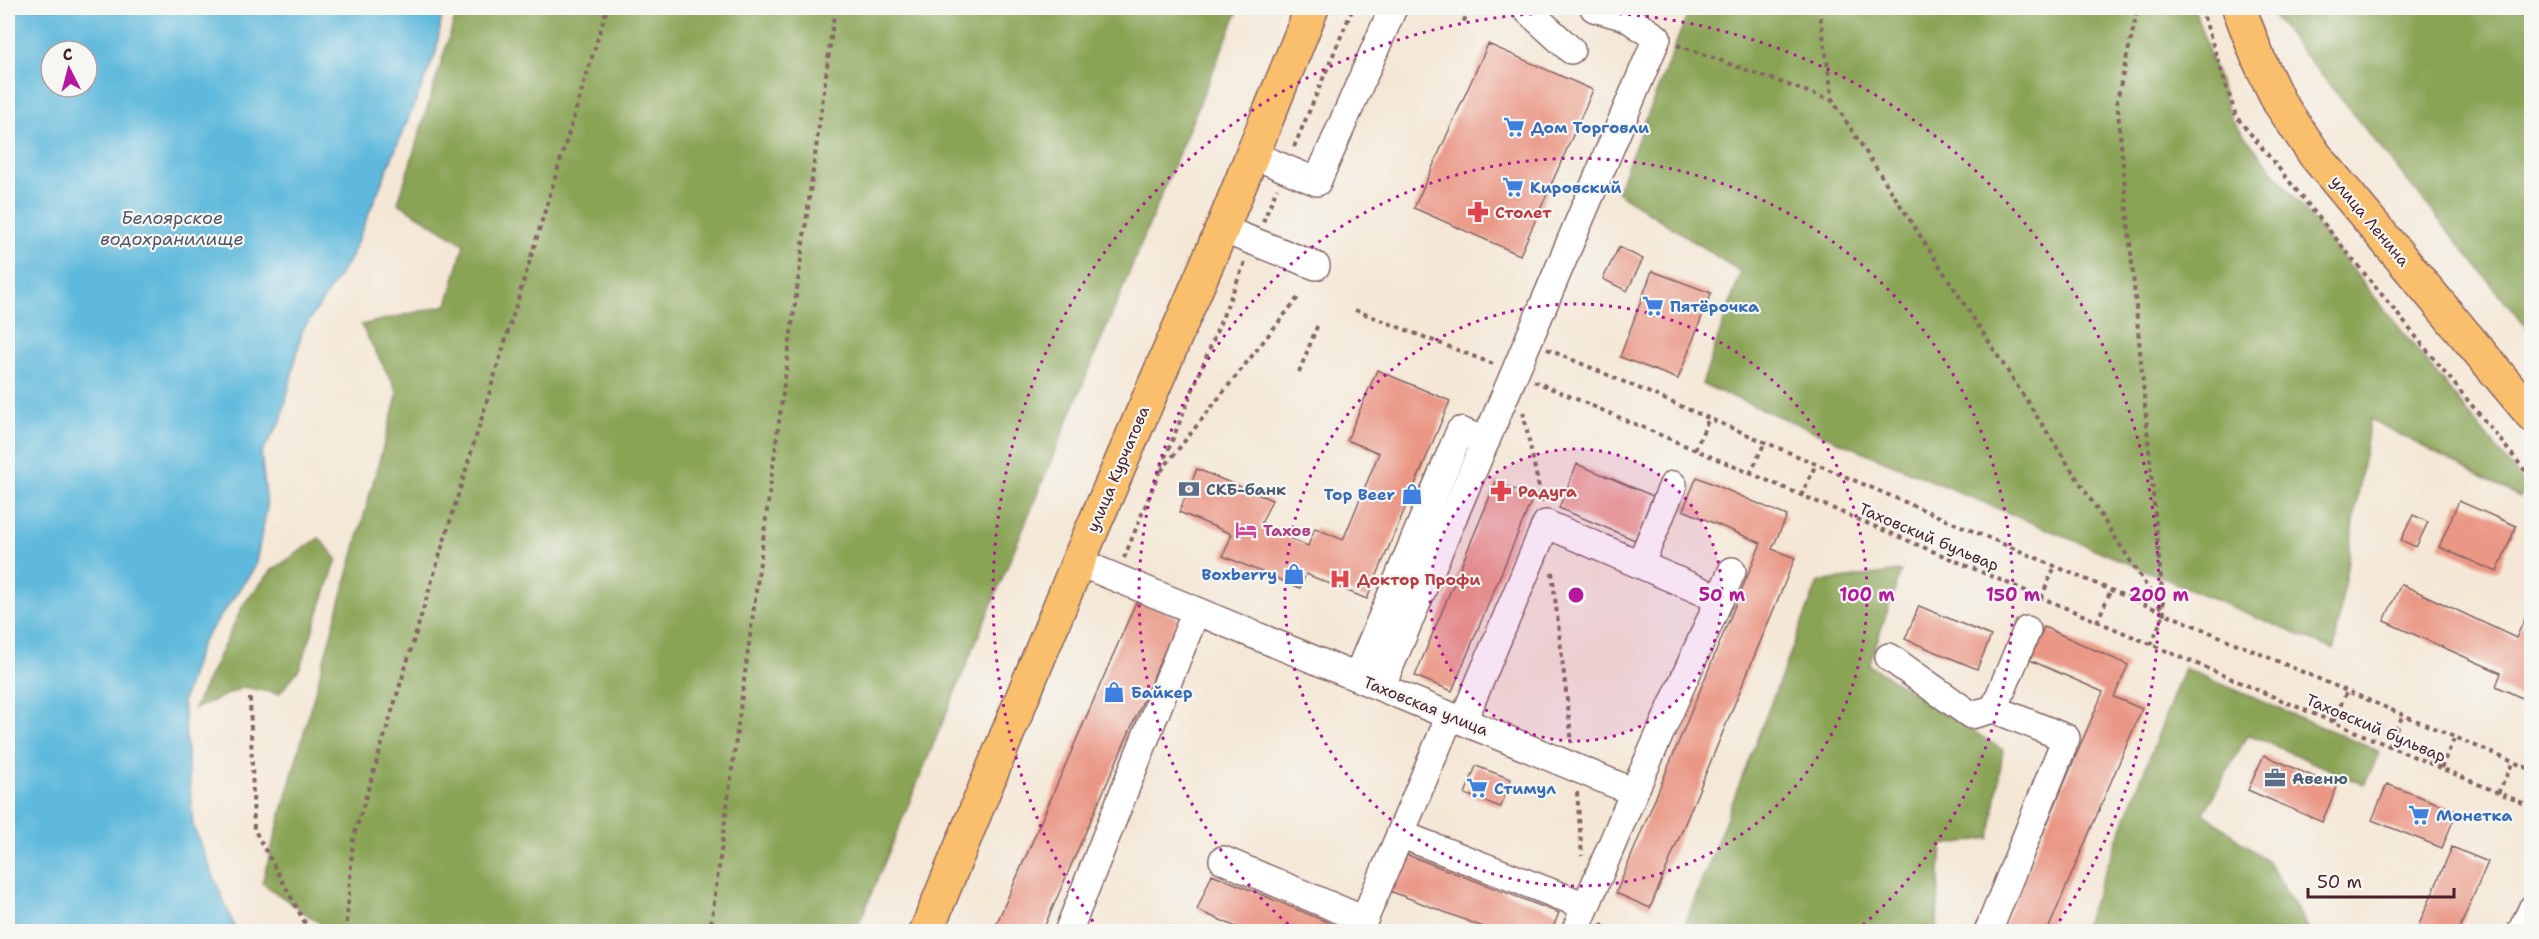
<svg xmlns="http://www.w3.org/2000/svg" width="2539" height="939" font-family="'Shantell Sans',sans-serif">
  <rect width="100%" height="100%" fill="#f6f6f2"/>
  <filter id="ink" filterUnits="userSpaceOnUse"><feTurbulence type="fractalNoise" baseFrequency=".0167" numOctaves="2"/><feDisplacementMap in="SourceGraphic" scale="12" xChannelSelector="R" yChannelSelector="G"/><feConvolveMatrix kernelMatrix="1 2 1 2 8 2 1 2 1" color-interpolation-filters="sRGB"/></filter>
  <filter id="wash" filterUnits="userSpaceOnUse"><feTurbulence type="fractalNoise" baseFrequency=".008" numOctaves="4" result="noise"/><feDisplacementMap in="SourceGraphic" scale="24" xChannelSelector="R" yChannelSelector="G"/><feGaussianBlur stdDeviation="1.35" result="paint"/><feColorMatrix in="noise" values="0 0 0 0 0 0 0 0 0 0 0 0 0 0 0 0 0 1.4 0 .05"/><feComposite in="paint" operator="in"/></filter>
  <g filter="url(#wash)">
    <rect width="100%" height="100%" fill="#f4e7d5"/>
    <path fill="#8aa456" stroke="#6a6240" stroke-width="1.5" d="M458,8H1239L856,931H331L262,883L398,393L361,325L447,305L464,244L398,203Z
      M1690,8H2194L2232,120L2525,484L2520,497L2370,419L2334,650L1702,384L1741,272L1617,192Z
      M2267,8L2531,9V333Z
      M319,538L337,559L300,668L279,694L244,687L194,709L243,605L271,571Z
      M1901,571L1869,665L2003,750L1990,838L1942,845L1936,931L1682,932L1818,582Z
      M2184,668L2380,752L2364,785L2248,734L2204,813L2269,863L2310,931H2082Z"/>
    <path fill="#5eb9dc" stroke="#546c84" stroke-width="1.5" fill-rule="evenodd" d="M8,8H443L436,52L349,261L302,331L281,421L261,453L267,507L255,567L201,644L183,701L193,826L236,931H8ZM51,51H87V87H51Z"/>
    <g id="blocks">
      <path fill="#ea9785" d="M1488,44L1593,90L1520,255L1414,208Z
        M1619,247L1643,259L1627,291L1603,279Z
        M1652,271L1711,293L1678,379L1620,357Z
        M1377,370L1450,401L1367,599L1306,574L1300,588L1223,556L1232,534L1179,512L1197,469L1272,500L1260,526L1308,546L1315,528L1343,540L1379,453L1347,440Z
        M1577,464L1653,496L1635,540L1559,508Z
        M1697,477L1787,516L1772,549L1795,558L1650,908L1616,893L1761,543L1683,510Z
        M1496,482L1533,497L1452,691L1415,676Z
        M2459,501L2516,526L2497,572L2439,547Z
        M2413,515L2428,522L2416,547L2401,540Z
        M2401,584L2516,638L2532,603V682L2524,699L2496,686L2501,673L2384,621Z
        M1137,600L1179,618L1042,932H993Z
        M1919,606L1991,636L1977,669L1905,639Z
        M2044,627L2128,665L2114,697L2142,709L2047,932H2001L2103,692L2030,660Z
        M2264,755L2337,787L2322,822L2248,790Z
        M1476,766L1511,779L1501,807L1465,794Z
        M2387,784L2457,811L2442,848L2372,820Z
        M2452,847L2488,862L2458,932H2416Z
        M1405,854L1559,913L1551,932H1496L1390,891Z
        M1212,874L1349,931V932H1248L1197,910Z"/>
    </g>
  </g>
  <g filter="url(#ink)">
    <use href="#blocks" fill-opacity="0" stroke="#866566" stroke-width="1.5"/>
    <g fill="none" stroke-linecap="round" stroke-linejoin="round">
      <defs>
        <path id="minor" d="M1525,8L1571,50
          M1251,154L1317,182L1393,8
          M1222,229L1316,266
          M1078,562L1634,792L1575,932
          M1640,565L1673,485
          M1889,657L1971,715L1994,709L2066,738L1988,932
          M1357,677L1460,431L1486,441
          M1381,687L1657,38L1626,17L1594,8
          M1994,709L2027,630
          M1463,721L1546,524L1720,599
          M1634,792L1732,571
          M1400,834L1586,906
          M1223,860L1364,920L1450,716
          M1068,932L1196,611
          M2521,932L2532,909"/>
        <path id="major" d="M2239,8L2258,58L2279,102L2315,155L2532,415
          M926,932L1078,562L1222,229L1312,8"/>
      </defs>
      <use href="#minor" stroke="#866566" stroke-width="30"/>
      <use href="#major" stroke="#866566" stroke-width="36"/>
      <path stroke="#866566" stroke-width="4" stroke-dasharray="4.5 4.5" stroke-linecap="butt" d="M1454,8L1467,14L1463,23
        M1819,8L1833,101
        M2201,8L2236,116L2532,479
        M1677,45L1833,101L2164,613L2117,100L2138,8
        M1294,147L1353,8
        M1263,222L1277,188
        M1355,310L1493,364
        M1547,349L2532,770
        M1299,372L1318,324
        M1534,381L2532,807
        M1523,412L1542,502
        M1695,450L1709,418
        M1161,471L1300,295
        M1750,474L1765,442
        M1801,496L1816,464
        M1124,558L1245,262
        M1552,572L1572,743
        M2041,598L2055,566
        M2097,622L2111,590
        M2151,645L2164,613
        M250,698L254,829L310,932
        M2333,722L2347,691
        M2388,746L2403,715
        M2441,768L2455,737
        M1577,792L1582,856
        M2498,793L2513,762
        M1601,924L1608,932
        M346,932L353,839L607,8
        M710,932L835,8"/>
      <use href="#minor" stroke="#fff" stroke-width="27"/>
      <use href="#major" stroke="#f9bf6d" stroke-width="33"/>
    </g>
  </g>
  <circle cx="1576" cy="595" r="146" fill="#b5179e" fill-opacity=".12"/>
  <g fill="none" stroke="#b5179e" stroke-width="3" stroke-dasharray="3 6">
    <circle cx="1576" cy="595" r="146"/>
    <circle cx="1576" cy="595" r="291"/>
    <path d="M1295 930A437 437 0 1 1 1857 930"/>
    <path d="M1098 929A583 583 0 1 1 2054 929"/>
  </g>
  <defs>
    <symbol id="supermarket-bare" viewBox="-9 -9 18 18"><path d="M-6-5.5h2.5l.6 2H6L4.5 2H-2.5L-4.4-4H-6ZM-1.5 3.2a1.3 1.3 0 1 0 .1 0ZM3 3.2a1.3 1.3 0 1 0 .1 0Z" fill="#3f7fe0" stroke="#f6f6f2" stroke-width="2.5" paint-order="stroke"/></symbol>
    <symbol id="pharmacy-bare" viewBox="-9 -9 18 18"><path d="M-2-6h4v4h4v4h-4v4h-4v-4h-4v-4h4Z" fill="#e0444e" stroke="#f6f6f2" stroke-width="2.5" paint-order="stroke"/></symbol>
    <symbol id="bank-bare" viewBox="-9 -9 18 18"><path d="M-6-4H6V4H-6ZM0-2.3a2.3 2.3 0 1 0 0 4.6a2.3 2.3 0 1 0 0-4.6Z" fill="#5c6f8a" stroke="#f6f6f2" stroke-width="2.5" paint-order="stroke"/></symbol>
    <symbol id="shop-bare" viewBox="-9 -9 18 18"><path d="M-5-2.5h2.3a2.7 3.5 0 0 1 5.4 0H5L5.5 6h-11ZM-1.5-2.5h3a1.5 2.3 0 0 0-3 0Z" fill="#3f7fe0" stroke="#f6f6f2" stroke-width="2.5" paint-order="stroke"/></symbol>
    <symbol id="hotel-bare" viewBox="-9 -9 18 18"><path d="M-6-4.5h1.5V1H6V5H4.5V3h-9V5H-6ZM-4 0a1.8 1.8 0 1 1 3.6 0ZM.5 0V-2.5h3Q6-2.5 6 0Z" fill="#d1479c" stroke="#f6f6f2" stroke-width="2.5" paint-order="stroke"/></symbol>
    <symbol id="hospital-bare" viewBox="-9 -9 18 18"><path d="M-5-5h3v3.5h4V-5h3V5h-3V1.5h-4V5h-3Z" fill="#e0444e" stroke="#f6f6f2" stroke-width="2.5" paint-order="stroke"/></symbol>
    <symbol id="office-bare" viewBox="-9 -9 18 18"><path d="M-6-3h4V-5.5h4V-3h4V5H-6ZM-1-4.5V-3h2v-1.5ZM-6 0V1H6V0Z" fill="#5c6f8a" stroke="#f6f6f2" stroke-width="2.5" paint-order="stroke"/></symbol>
  </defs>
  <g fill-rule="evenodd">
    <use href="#supermarket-bare" x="1499" y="112" width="30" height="30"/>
    <use href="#supermarket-bare" x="1498" y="172" width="30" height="30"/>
    <use href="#pharmacy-bare" x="1463" y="197" width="30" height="30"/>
    <use href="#supermarket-bare" x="1638" y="291" width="30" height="30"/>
    <use href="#bank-bare" x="1174" y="474" width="30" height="30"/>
    <use href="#pharmacy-bare" x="1486" y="476" width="30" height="30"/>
    <use href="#shop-bare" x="1397" y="479" width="30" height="30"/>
    <use href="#hotel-bare" x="1231" y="515" width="30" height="30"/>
    <use href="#shop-bare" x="1279" y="559" width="30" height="30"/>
    <use href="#hospital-bare" x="1325" y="564" width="30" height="30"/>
    <use href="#shop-bare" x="1099" y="677" width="30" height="30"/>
    <use href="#office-bare" x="2260" y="763" width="30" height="30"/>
    <use href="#supermarket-bare" x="1462" y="773" width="30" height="30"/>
    <use href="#supermarket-bare" x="2404" y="800" width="30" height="30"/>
  </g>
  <g text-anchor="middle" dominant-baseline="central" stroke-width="4.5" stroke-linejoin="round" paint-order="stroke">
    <g font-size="16" font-weight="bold" fill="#366cbe" stroke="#f6f6f2" text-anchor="start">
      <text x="1531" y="127">Дом Торговли</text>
      <text x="1530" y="187">Кировский</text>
      <text x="1670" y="306">Пятёрочка</text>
      <text x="1395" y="494" text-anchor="end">Top Beer</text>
      <text x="1277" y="574" text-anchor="end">Boxberry</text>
      <text x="1131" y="692">Байкер</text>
      <text x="1494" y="788">Стимул</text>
      <text x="2436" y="815">Монетка</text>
    </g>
    <g font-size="16" font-weight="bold" fill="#be3a42" stroke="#f6f6f2" text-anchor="start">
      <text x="1495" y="212">Столет</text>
      <text x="1518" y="491">Радуга</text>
      <text x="1357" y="579">Доктор Профи</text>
    </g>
    <g font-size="16" fill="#4a1f2b" stroke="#f6f6f2">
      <text transform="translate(2370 221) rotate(50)">улица Ленина</text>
      <text transform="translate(1118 469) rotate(-67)">улица Курчатова</text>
      <text transform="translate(1929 537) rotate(23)">Таховский бульвар</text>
      <text transform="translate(1426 706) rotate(22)">Таховская улица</text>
      <text transform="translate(2376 728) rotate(23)">Таховский бульвар</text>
    </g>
    <g font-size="16" font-weight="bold" fill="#4e5e75" stroke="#f6f6f2" text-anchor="start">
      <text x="1206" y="489">СКБ-банк</text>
      <text x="2292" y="778">Авеню</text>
    </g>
    <g font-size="16" font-weight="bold" fill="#b23c85" stroke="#f6f6f2" text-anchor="start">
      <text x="1263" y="530">Тахов</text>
    </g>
    <g font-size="18" font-style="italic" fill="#515569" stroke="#f6f6f2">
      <text x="172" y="218">Белоярское<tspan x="172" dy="21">водохранилище</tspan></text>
    </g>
  </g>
  <circle cx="1576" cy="595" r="9" fill="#b5179e" stroke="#f6f6f2" stroke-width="3"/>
  <g font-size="18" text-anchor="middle" font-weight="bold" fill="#b5179e" stroke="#f6f6f2" stroke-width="4.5" stroke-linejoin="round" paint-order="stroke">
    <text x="1722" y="601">50 m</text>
    <text x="1867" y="601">100 m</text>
    <text x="2013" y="601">150 m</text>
    <text x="2159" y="601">200 m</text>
  </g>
  <rect width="2539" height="939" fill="none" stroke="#f6f6f2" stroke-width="30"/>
  <g transform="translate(69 69) rotate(354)"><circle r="28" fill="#f6f6f2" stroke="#b1a0a2" stroke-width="1.5"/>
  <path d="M0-4.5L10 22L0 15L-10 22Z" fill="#b5179e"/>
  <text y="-9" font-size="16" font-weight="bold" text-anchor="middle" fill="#4a1f2b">С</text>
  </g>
  <path d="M2308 888v9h146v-9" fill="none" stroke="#4a1f2b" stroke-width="3"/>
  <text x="2317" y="888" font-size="18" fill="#4a1f2b" stroke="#f6f6f2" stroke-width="4.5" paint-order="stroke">50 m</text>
</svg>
